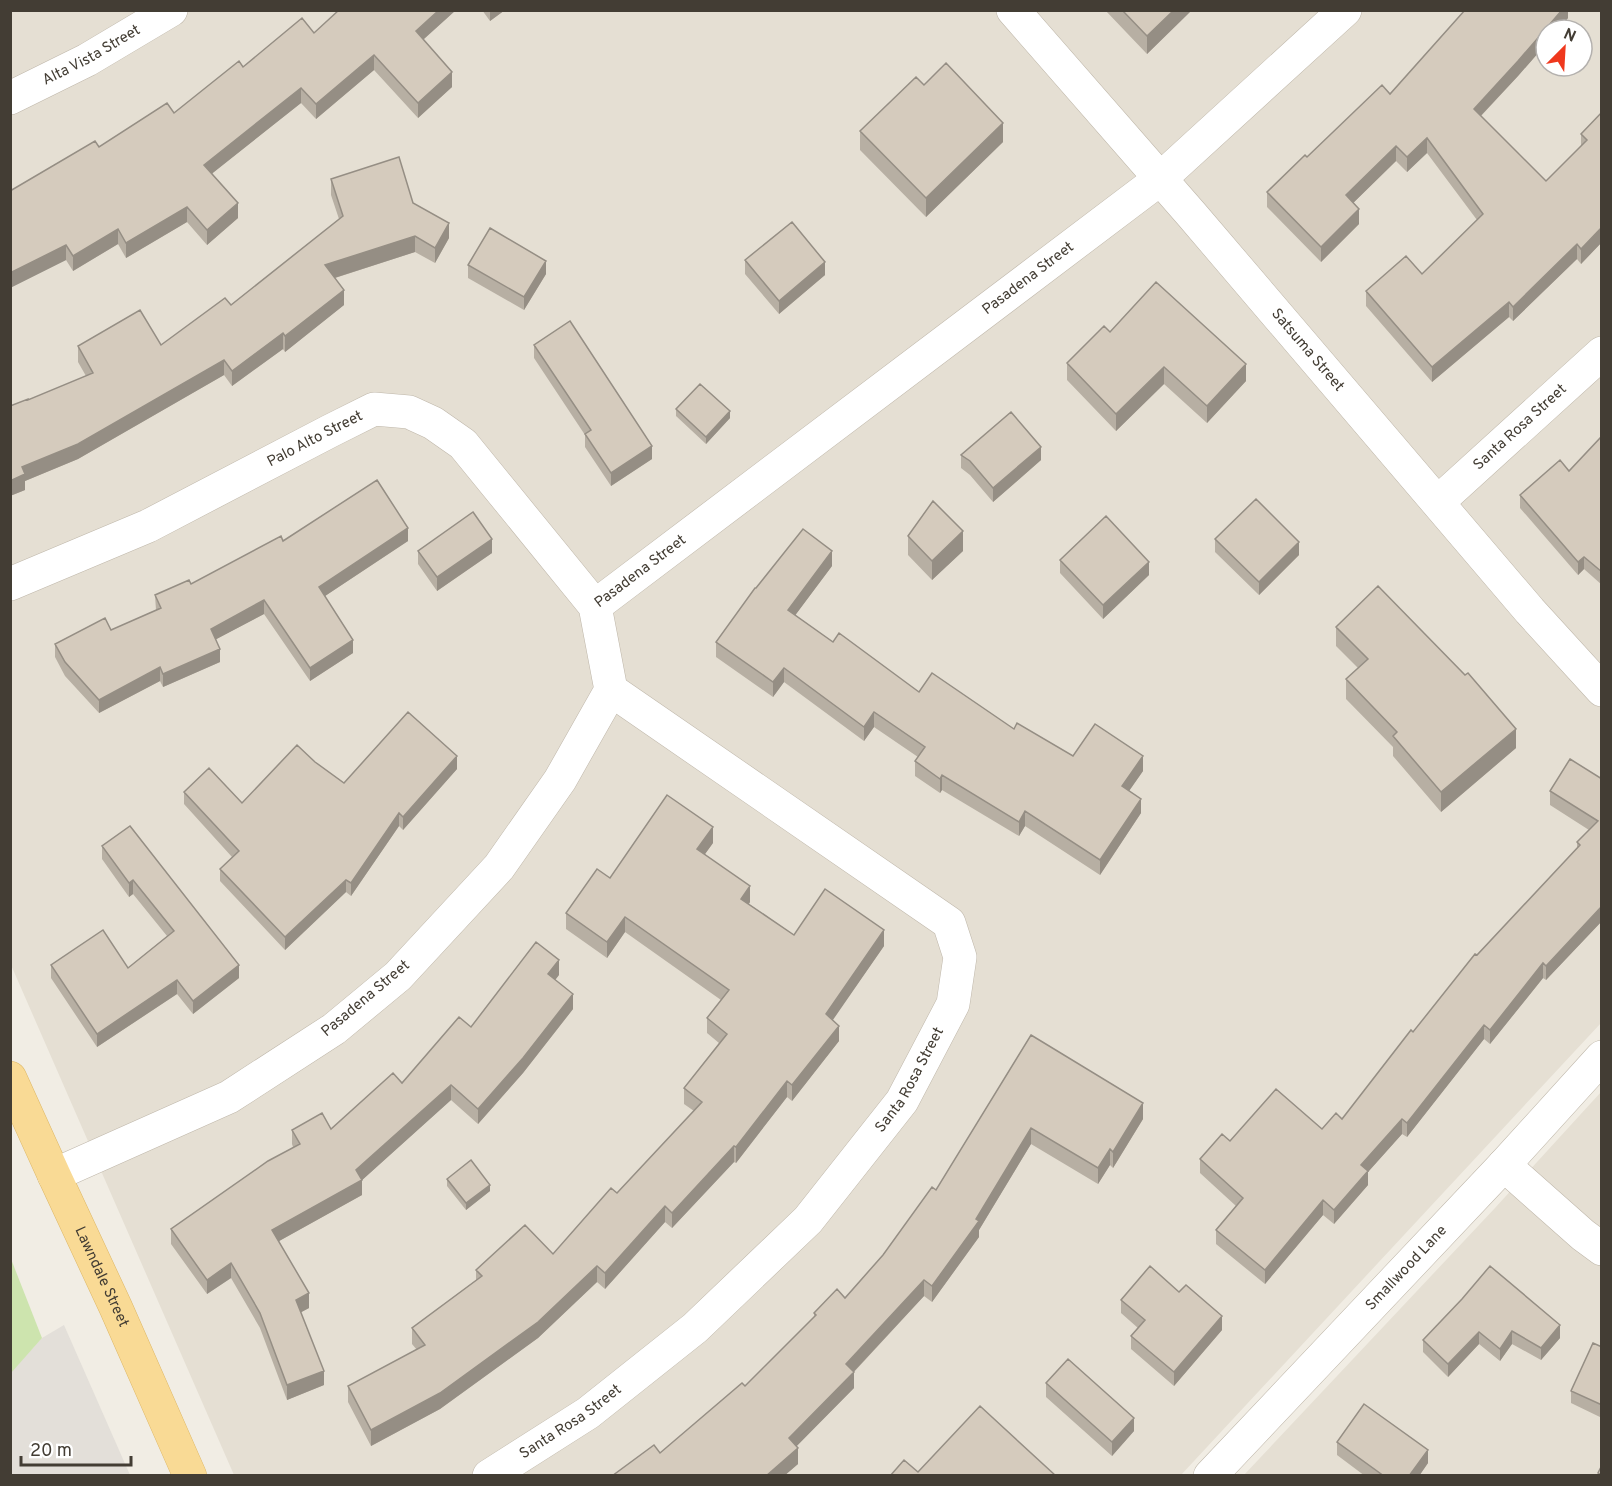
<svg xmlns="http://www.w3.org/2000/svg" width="1612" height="1486" font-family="Overpass,sans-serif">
  <rect width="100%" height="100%" fill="#f1ede4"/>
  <path fill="#e5dfd3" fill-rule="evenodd" d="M10,11H1601V1023L1181,1475H234L11,965ZM1546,30H1582V66H1546Z
    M1601,1092V1475L1243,1476L1495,1208Z"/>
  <path fill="#e3dfd9" d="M64,1325L130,1475H11L10,1373L42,1338Z"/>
  <path fill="#cde4ae" d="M11,1259L42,1338L11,1373H10Z"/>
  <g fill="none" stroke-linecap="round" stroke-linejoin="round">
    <defs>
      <g id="minor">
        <path id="s1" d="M1013,10L1192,215L1530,611L1602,690"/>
        <path id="s2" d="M10,98L87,60L171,10"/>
        <path id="s3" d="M1438,502L1602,353"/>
        <path id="s4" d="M10,584L148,526L330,431L374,409L409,412L433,423L463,444L595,606L611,690L560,780L499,867L398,976L334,1029L229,1097L54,1175"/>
        <path id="s5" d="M595,606L1160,179L1345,10"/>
        <path d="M1504,1165L1583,1235L1602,1249"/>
        <path id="s6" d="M489,1476L588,1413L695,1328L808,1220L902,1101L953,1004L960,957L949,923L611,690"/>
        <path id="s7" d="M1210,1476L1504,1165L1602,1057"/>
      </g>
      <g id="major">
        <path id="s8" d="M10,1078L54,1175L116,1308L190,1476"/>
      </g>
    </defs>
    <use href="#minor" stroke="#bfb7aa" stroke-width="34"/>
    <use href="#major" stroke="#ddb766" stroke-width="34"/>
    <use href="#minor" stroke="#fff" stroke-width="33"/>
    <use href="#major" stroke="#f9da95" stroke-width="33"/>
  </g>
  <path fill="#b7afa3" d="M339,10H456L423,40L452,87L418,118L374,70L316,119L301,103L212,173L238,218L207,245L187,222L126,258L118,244L73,271L66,260L10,288V191L99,147L174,113L243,67L314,33Z
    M482,10H505L490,21Z
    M1105,10H1192L1147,54Z
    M1568,10V18L1558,30H1546V44L1518,76L1481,116L1546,181L1581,146V134L1602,112V242L1581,264L1577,259L1513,321L1509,317L1432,382L1366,306V291L1422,274L1477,220L1427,153L1407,172L1396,161L1353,203L1359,224L1321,262L1267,207V192L1307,157L1390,94Z
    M924,85L1003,142L926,217L860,150V131Z
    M331,179L413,203L449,238L435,263L415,252L335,278L344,305L285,352L283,349L232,386L224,375L78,459L25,481V490L10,496L28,400L86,376L78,362V346L161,345L231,305L339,219L331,195Z
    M745,260L825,275L779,314L745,274Z
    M468,265L546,274L524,310L468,278Z
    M1110,332L1246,381L1207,423L1164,384L1116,431L1067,380V363Z
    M534,345L652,459L611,486L585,447V435L534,358Z
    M676,409L730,418L706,444L676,416Z
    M1602,436V585L1584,569L1578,575L1520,508V495L1569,471Z
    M961,455L1041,460L993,502L970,475L961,468Z
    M908,536L963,551L932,580L908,555Z
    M1215,539L1299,555L1259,595L1215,552Z
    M283,541H408L325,596L353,653L310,681L264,614L216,639L220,662L163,687L160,681L99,713L65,676L55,657V644L111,630L156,610L155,595L191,584Z
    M418,551L492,553L437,591L418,564Z
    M1060,560L1149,575L1103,619L1060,573Z
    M832,566L795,615L833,642L919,692L1014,729L1073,756L1143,771L1129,791L1141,813L1100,875L1025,826L1019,836L942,790L940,793L915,776V761L918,757L874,727L864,741L784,682L773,697L716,657V642L756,588Z
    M1336,627L1516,748L1441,812L1393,756V747L1346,699V679L1358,668L1336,646Z
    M315,762L344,783L457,769L403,830L399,826L351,896L346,892L285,950L220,881V869L232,857L184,804V792L242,803Z
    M1602,779V921L1546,980L1543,978L1490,1044L1484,1039L1407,1137L1402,1134L1368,1172V1185L1334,1224L1323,1215L1265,1284L1216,1244V1230L1236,1206L1200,1173V1159L1230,1141L1322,1129L1342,1119L1477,955L1577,848V842L1589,830L1550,805V791Z
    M713,843L705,854L750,902L749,904L794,935L884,946L832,1020L839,1041L792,1101L787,1097L736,1163L734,1162L672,1228L665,1222L605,1289L597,1282L538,1338L440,1409L371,1446L348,1402V1386L417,1350L412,1344V1328L476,1280V1270L553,1254L617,1193L694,1111L684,1104V1088L719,1043L707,1033V1018L721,1000L625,932L607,958L566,929V913L610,878Z
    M102,846L239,978L193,1014L177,994L97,1047L51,978V965L128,968L167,936L133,894L129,897L102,859Z
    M559,975L555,980L573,1009L523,1073L478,1124L451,1100L362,1180V1195L279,1241L309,1308L301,1312L324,1385L287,1400L260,1328L231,1278L207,1294L171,1244V1229L293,1147L292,1144V1130L331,1129L402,1083L471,1027Z
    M1031,1035L1143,1119L1113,1168L1110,1165L1098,1184L1031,1144L979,1230V1237L932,1302L924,1296L854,1372V1388L796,1446L798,1464L784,1476H612L660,1453L745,1386L814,1317V1313L845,1298L883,1255L936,1190Z
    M447,1179L490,1191L466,1210L447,1186Z
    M1179,1292L1222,1330L1174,1386L1131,1349V1336L1138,1328L1121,1313V1300Z
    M1462,1299L1560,1338L1541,1360L1512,1344L1500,1361L1479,1344L1448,1377L1423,1352V1340Z
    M1602,1347V1418L1571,1403V1391Z
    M1046,1383L1134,1431L1112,1456L1046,1397Z
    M1337,1442L1428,1463L1419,1476H1365L1337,1455Z"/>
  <path fill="#958e84" d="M439,10H456L416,46V31Z
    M490,10H505L490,21Z
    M1174,10H1192L1147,54V36Z
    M1562,10H1568V18L1558,30H1546V44L1518,76L1474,123V109Z
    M374,55V70L316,119V104Z
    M452,72V87L418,118V103Z
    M301,88V103L204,180V165Z
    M1003,123V142L926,217V198Z
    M1427,138V153L1407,172V157Z
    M1396,146V161L1346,210V195Z
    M238,203V218L207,245V230Z
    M187,207V222L126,258V243Z
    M1359,209V224L1321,262V247Z
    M449,223V238L435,263V248Z
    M1602,227V242L1581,264V249Z
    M118,229V244L73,271V256Z
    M415,236V252L325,281V265Z
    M1577,244V259L1513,321V307Z
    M66,245V260L10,288V273Z
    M546,261V274L524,310V297Z
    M825,262V275L779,314V301Z
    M344,290V305L285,352V336Z
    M1509,302V317L1432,382V367Z
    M283,333V349L232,386V371Z
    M224,360V375L78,459L25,481V490L10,496V481L22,467Z
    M1246,364V381L1207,423V406Z
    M1164,367V384L1116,431V414Z
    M730,411V418L706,444V437Z
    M652,446V459L611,486V473Z
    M1041,447V460L993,502V488Z
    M408,528V541L319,600V587Z
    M963,531V551L932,580V561Z
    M492,539V553L437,591V577Z
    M1299,542V555L1259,595V582Z
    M832,551V566L788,625V610Z
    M1584,557V569L1578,575V562Z
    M1149,562V575L1103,619V605Z
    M264,600V614L211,642V629Z
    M353,640V653L310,681V668Z
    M220,649V662L163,687V674Z
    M160,667V681L99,713V700Z
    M784,668V682L773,697V682Z
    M874,712V727L864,741V727Z
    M1516,729V748L1441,812V792Z
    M457,756V769L403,830V817Z
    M1143,756V771L1122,801V786Z
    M942,775V790L940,793V779Z
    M1141,799V813L1100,875V860Z
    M1025,811V826L1019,836V822Z
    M399,813V826L351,896V883Z
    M713,827V843L697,865V849Z
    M133,880V894L129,897V883Z
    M346,880V892L285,950V937Z
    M750,886V902L741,914V899Z
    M1602,906V921L1546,980V966Z
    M625,917V932L607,958V942Z
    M884,930V946L826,1030V1014Z
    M559,960V975L548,989V974Z
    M1543,963V978L1490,1044V1030Z
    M239,965V978L193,1014V1001Z
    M177,980V994L97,1047V1034Z
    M573,994V1009L523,1073L478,1124V1109Z
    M1484,1025V1039L1407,1137V1123Z
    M839,1026V1041L792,1101V1085Z
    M787,1081V1097L736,1163V1147Z
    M451,1085V1100L360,1182L362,1180V1195L272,1245V1230L356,1170Z
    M1143,1103V1119L1113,1168V1152Z
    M1402,1119V1134L1368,1172V1185L1334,1224V1210L1361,1165Z
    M1031,1128V1144L979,1230V1237L932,1302V1286L976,1219Z
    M734,1146V1162L672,1228V1213Z
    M1110,1149V1165L1098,1184V1168Z
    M490,1185V1191L466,1210V1203Z
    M1323,1200V1215L1265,1284V1270Z
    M665,1206V1222L605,1289V1273Z
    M231,1263V1278L207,1294V1280Z
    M597,1266V1282L538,1338L440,1409L371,1446V1430Z
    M924,1280V1296L846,1380V1364Z
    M309,1293V1308L296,1315V1300Z
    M1222,1316V1330L1174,1386V1372Z
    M1560,1325V1338L1541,1360V1348Z
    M1512,1331V1344L1500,1361V1349Z
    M1479,1332V1344L1448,1377V1364Z
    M324,1371V1385L287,1400V1385Z
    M854,1372V1388L789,1454V1438Z
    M1134,1418V1431L1112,1456V1442Z
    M798,1448V1464L784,1476H766Z
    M1428,1450V1463L1419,1476H1409Z"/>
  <path fill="#d5cbbd" stroke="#958e84" stroke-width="1.5" d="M339,10H439L416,31L452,72L418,103L374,55L316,104L301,88L204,165L238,203L207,230L187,207L126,243L118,229L73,256L66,245L10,273V191L95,141L99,147L167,103L174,113L239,61L243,67L302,18L314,33Z
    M1122,10H1174L1147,36Z
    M1465,10H1562L1518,61L1474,109L1546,181L1587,140L1581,134L1602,112V227L1581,249L1577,244L1513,307L1509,302L1432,367L1366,291L1406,256L1422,274L1483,214L1427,138L1407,157L1396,146L1346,195L1359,209L1321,247L1267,192L1305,155L1307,157L1382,85L1390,94Z
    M946,63L1003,123L926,198L860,131L916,77L924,85Z
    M399,157L413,203L449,223L435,248L415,236L325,265L344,290L285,336L283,333L232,371L224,360L78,444L22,467L25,474L10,481V406L28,399V400L93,373L78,346L140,310L161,345L225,298L231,305L343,216L331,179Z
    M792,222L825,262L779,301L745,260Z
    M490,228L546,261L524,297L468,265Z
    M1156,282L1246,364L1207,406L1164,367L1116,414L1067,363L1104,326L1110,332Z
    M570,321L652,446L611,473L585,434L591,430L534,345Z
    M700,384L730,411L706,437L676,409Z
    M1011,412L1041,447L993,488L970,461L961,455Z
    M1602,436V572L1584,557L1578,562L1520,495L1560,460L1569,471Z
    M377,480L408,528L319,587L353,640L310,668L264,600L211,629L220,649L163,674L160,667L99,700L65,662L55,644L105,618L111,630L161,608L155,595L189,580L191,584L281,536L283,541Z
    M1256,499L1299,542L1259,582L1215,539Z
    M933,501L963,531L932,561L908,536Z
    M473,512L492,539L437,577L418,551Z
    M1106,516L1149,562L1103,605L1060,560Z
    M803,529L832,551L788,610L833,642L839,633L919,692L932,673L1014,729L1017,723L1073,756L1095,724L1143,756L1122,786L1141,799L1100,860L1025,811L1019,822L942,775L940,779L915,761L925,747L874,712L864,727L784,668L773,682L716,642L755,588H756Z
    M1378,586L1465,675L1468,673L1516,729L1441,792L1393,736L1397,732L1346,679L1368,659L1336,627Z
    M408,712L457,756L403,817L399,813L351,883L346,880L285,937L220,869L239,851L184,792L209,768L242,803L297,745L315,762L344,783Z
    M1570,759L1602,779V906L1546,966L1543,963L1490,1030L1484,1025L1407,1123L1402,1119L1361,1165L1368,1171L1334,1210L1323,1200L1265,1270L1216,1230L1243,1198L1200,1159L1222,1134L1230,1141L1276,1089L1322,1129L1336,1113L1342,1119L1411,1030L1413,1032L1475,954L1477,955L1580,845L1577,842L1598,821L1550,791Z
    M667,795L713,827L697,849L750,886L741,899L794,935L825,889L884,930L826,1014L839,1026L792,1085L787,1081L736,1147L734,1146L672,1213L665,1206L605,1273L597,1266L538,1322L440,1393L371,1430L348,1386L425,1345L412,1328L482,1276L476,1270L525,1225L553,1254L611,1188L617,1193L702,1102L684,1088L727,1034L707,1018L729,990L625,917L607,942L566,913L597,869L610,878Z
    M130,826L239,965L193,1001L177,980L97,1034L51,965L103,930L128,968L174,931L133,880L129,883L102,846Z
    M536,942L559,960L548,974L573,994L523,1058L478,1109L451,1085L356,1170L362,1180L272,1230L309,1293L296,1300L324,1371L287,1385L260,1313L231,1263L207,1280L171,1229L268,1161L300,1144L292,1130L322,1113L331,1129L393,1073L402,1083L459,1017L471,1027Z
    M1031,1035L1143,1103L1113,1152L1110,1149L1098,1168L1031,1128L976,1219L979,1221L932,1286L924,1280L846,1364L854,1372L789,1438L798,1448L766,1476H612L654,1445L660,1453L742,1383L745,1386L816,1315L814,1313L837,1289L845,1298L883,1255L932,1187L936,1190Z
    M471,1160L490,1185L466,1203L447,1179Z
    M1150,1266L1179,1292L1186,1285L1222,1316L1174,1372L1131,1336L1145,1320L1121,1300Z
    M1490,1266L1560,1325L1541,1348L1512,1331L1500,1349L1479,1332L1448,1364L1423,1340L1462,1299Z
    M1593,1343L1602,1347V1405L1571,1391Z
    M1068,1359L1134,1418L1112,1442L1046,1383Z
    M1364,1404L1428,1450L1409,1476H1384L1337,1442Z
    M980,1406L1056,1476H890L904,1460L918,1472Z
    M1602,1465V1475L1598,1473Z"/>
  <g text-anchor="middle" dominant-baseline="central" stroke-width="6" stroke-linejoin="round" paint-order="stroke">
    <g font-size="15" fill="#433d34" stroke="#fff">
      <text stroke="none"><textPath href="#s2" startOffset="92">Alta Vista Street</textPath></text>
      <text stroke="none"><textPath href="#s5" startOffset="543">Pasadena Street</textPath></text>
      <text stroke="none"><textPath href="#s1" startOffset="450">Satsuma Street</textPath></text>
      <text stroke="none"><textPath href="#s3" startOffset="111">Santa Rosa Street</textPath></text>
      <text stroke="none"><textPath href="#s4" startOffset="338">Palo Alto Street</textPath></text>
      <text stroke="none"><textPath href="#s5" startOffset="57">Pasadena Street</textPath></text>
      <text transform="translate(366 999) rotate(-40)">Pasadena Street</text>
      <text stroke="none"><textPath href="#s6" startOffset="584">Santa Rosa Street</textPath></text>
      <text stroke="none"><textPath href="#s7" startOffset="286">Smallwood Lane</textPath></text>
      <text stroke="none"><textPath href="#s8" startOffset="219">Lawndale Street</textPath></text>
      <text stroke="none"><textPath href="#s6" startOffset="98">Santa Rosa Street</textPath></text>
    </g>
  </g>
  <rect width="1612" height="1486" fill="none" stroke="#433d34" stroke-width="24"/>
  <g transform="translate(1564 48) rotate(24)"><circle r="28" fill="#ffffff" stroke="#b4b1ae" stroke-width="1.5"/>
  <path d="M0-4.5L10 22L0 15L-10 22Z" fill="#ef381d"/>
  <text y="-9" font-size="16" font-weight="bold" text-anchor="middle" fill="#433d34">N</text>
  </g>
  <path d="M21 1456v9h110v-9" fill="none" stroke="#433d34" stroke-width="3"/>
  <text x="30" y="1456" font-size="18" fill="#433d34" stroke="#ffffff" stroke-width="4.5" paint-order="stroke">20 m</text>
</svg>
